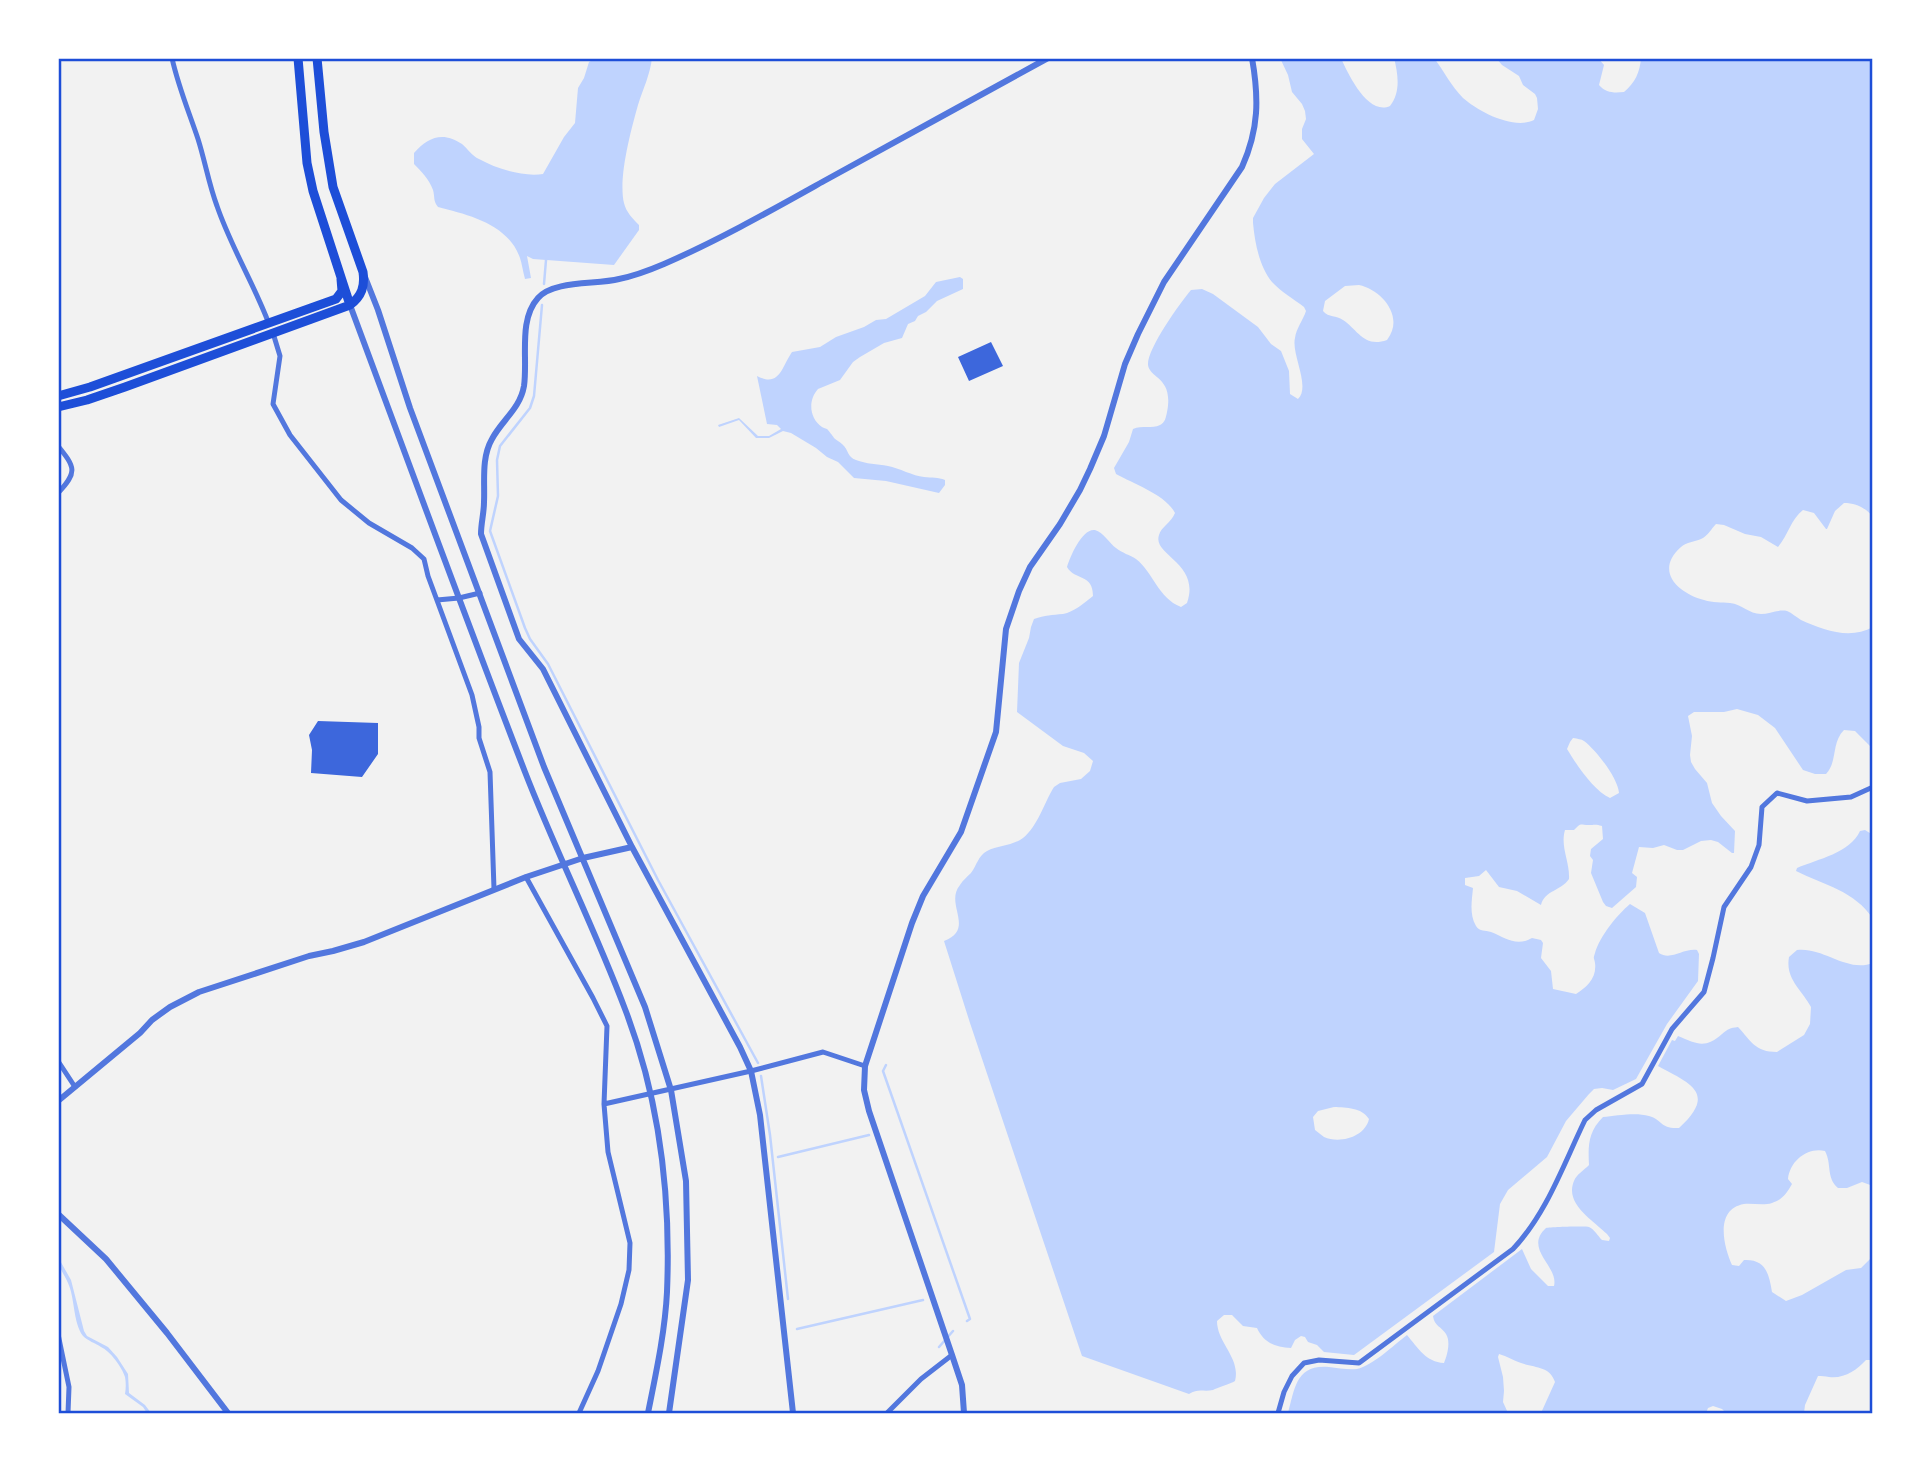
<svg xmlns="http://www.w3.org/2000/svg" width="1931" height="1471" font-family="Ubuntu,sans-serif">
  <rect width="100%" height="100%" fill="#f2f2f2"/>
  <path fill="#bfd3fe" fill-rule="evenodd" d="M596,58H652C650,75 643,89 638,105C631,130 618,178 624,203C626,212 633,219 639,225V230L614,265L533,259L527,256L531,278L525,279C523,272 522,264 520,258C508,224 469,215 438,207C433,201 435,197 433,190C429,179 421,171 414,164V153C428,137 443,131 462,144C468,149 472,156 479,159C497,169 523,177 543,174L564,137L575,123L578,88L584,78L589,62Z
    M1280,58H1341C1348,74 1368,116 1390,106C1401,92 1398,74 1394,58H1434C1444,71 1451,86 1463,98C1479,112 1514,130 1534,120L1538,109L1537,98L1535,94L1523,85L1519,76L1502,65L1496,58H1598L1604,65L1599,85C1606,93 1614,93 1624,92C1635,83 1640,72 1641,58H1873V517C1866,508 1856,503 1844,503L1835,511L1827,529H1826L1814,513L1803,510C1791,519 1788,535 1778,547L1761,537L1745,534L1724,525L1716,524C1711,529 1708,536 1701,539C1694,542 1687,542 1681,547C1654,571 1678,593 1704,600C1713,603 1721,602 1730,603C1742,604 1749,614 1761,614C1769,614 1779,609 1787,611C1792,613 1796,617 1801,620C1823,630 1850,640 1873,627V747L1870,746L1855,731L1844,730C1831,743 1838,761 1826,774H1815L1803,770L1775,728L1758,715L1737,709L1724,712H1694L1688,716L1692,736L1690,755L1691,762L1695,769L1707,783L1712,803L1721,816L1735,831L1734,853H1732L1718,842L1711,840L1701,841L1683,850H1677L1664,845L1653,848L1639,847L1632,873L1637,877L1636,887L1612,908L1606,906L1603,902L1591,873L1593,860L1590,856L1591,849L1603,839L1602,826C1596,824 1594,825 1589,825C1579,825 1582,822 1574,830H1565C1560,847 1570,862 1569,879C1561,891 1545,890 1541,905L1517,891L1499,887L1486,870L1479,876L1465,878V885L1473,888C1472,900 1469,914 1476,926C1480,932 1485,930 1491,932C1506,938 1516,947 1532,938L1541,940L1543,943L1541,958L1551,971L1553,989L1576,994C1587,987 1597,978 1595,963C1594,957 1593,959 1595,953C1600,936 1617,915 1630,904L1645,913L1659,953C1671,961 1683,948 1697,950L1699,954L1698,981L1667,1024L1636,1079L1613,1090L1602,1088L1594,1089L1589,1094L1566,1121L1547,1157L1508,1190L1500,1204L1494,1252L1354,1355L1324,1352L1317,1345L1308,1342L1305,1337L1301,1336L1295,1340L1291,1348C1275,1347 1264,1343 1257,1328L1243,1326L1232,1315H1224L1217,1321C1217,1343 1241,1358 1235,1381C1232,1383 1217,1388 1213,1390C1203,1392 1198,1388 1189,1394L1082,1356L970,1023L944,941C976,929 944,904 960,885C963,880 967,877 971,873C977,865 978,856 987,851C998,845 1012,846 1023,838C1038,826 1044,803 1054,787L1060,783L1081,779L1090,771L1093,761L1084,753L1063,746L1017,712L1019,663L1029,638L1031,627L1034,619C1045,615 1052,615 1063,614C1074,612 1084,603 1093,596C1093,573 1075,581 1067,567C1070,557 1082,528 1095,530C1103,532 1110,544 1116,548C1122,553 1130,555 1136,559C1153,572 1158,598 1181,607L1187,603C1201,563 1152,555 1159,535C1161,527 1171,523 1175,513C1166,495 1134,484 1116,474L1114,468L1129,442L1133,429C1142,425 1152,429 1160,425C1165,423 1166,417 1167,412C1174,377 1150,379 1148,365C1147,349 1180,303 1191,290L1202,289L1213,294L1258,327L1271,344L1281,351L1289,371L1290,394L1298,399C1311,386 1291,354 1295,338C1296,329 1303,320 1306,311L1304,307C1294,299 1281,292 1272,282C1259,266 1255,243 1253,223V218L1264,198L1275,184L1314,154L1302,139V129L1306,119L1305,111L1302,104L1292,92L1288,75ZM1359,285C1382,290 1405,317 1387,340C1364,348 1358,330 1343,320C1336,315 1329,318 1323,311L1325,301L1345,286ZM1573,738C1578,739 1581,739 1584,741C1596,750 1618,778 1619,793L1610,798C1594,791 1576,764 1567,749L1570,742ZM1334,1107C1347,1108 1361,1107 1369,1119C1365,1137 1340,1144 1324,1137C1321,1135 1318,1132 1315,1130L1313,1117L1318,1111Z
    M960,277L963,279V289L937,301L926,312L918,316L915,321L908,324L902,338L884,343L860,357L853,362L840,380L818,389C808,400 809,418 822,427C823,428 825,428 827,429C828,430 833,436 834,438C836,440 840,442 842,444C849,450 847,457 856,460C866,464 877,464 888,466C899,468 913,476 924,477C932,478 938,477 945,480V485L939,493L886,481L854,478L838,462L827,457L816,448L791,433L783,431L769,438H756L739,420L719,427L718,425L739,418L758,436H769L781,429L777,425L767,424L757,376C780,388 782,366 792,352L820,347L836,337L864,327L876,320L886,319L925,296L936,282Z
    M1865,830L1873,835V919C1855,891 1824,885 1796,871L1797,868C1818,859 1850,853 1860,831Z
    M1797,950C1824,947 1847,973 1873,963V1186L1862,1182L1847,1188H1838C1826,1178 1832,1164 1825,1151C1807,1147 1790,1161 1788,1179L1792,1184C1787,1193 1782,1200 1772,1203C1763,1206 1753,1203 1744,1204C1715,1209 1723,1245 1732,1265L1739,1266L1744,1260C1766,1259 1769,1274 1772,1292L1786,1301L1802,1295L1846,1270L1861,1268L1873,1256V1360H1866C1857,1370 1844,1379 1829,1377C1825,1376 1822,1376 1818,1376L1805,1405L1804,1413H1726L1722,1409L1713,1406L1708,1408L1706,1413H1541L1555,1382C1550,1366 1535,1368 1521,1363C1514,1361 1507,1356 1499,1354L1498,1357L1503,1377L1504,1391L1503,1402L1508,1413H1288C1295,1388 1296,1364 1329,1367C1338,1368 1348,1370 1357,1369C1372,1366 1394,1345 1407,1335C1418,1348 1426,1362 1444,1363C1447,1356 1451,1342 1446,1334C1442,1327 1434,1326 1433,1316L1522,1249L1531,1269L1548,1286H1554C1559,1266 1523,1249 1546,1228C1551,1227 1586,1226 1589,1227C1594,1229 1598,1236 1602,1240L1609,1241L1610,1238L1607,1234C1594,1221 1564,1204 1574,1181C1576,1175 1584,1170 1589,1165C1588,1146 1588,1132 1603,1117C1616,1116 1635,1112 1649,1116C1663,1120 1660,1129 1679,1128C1717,1093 1691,1084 1658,1066L1672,1040L1675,1041L1678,1036C1697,1044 1705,1049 1722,1034C1728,1029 1730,1028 1738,1027C1751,1041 1755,1052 1777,1052L1804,1035L1810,1024L1811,1007C1802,990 1785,979 1789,957Z
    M58,1257L71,1280L84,1331L87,1336L108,1347L117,1357L128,1374L129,1393L145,1405L151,1413H147L143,1407L125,1394C126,1388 126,1382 125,1377C122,1367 110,1351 101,1347C95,1343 88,1341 83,1336C73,1323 75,1298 68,1283C64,1274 58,1267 58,1257Z"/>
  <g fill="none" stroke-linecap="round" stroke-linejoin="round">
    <path stroke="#bfd3fe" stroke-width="2.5" d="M544,284L546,260
      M542,305L534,396L530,408L500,446L497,460L498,496L490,531L525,628L530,639L548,664L658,880L758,1063
      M886,1065L883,1071L970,1319L967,1321
      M761,1076L770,1135L788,1299
      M778,1157L869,1135
      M797,1329L923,1300
      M939,1347L953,1331"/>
  </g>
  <path fill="#3d67dc" d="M991,342L1003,366L969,381L958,357Z
    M318,721L378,723V754L362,777L311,773L312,750L309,735Z"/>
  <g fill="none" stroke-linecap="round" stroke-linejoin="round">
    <path stroke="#5277de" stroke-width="5" d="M172,58C178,86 189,112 198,139C205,161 209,185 217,206C231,247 254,284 269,324
      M273,333L280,356L273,404L290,435L341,500L369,523L412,548L424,559L428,576L472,695L479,727V738L490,772L494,889
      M58,446C75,467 78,472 58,493
      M437,600L459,598L480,593
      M526,877L593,998L607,1026L604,1104L608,1152L630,1243L629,1270L621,1304L598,1371L579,1413
      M58,1061L75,1087
      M604,1104L751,1071L823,1052L865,1066
      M58,1334L69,1387L68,1413
      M887,1413L921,1379L952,1355
      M1278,1413L1284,1392L1292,1376L1304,1363L1319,1360L1359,1363L1513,1249C1547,1213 1564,1163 1585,1120L1596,1110L1642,1084L1672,1029L1704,992L1713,958L1724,907L1751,867L1759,845L1762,807L1777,793L1807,801L1851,797L1873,787"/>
    <path stroke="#5277de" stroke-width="6" d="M365,277L378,310L410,408L544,767L645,1007L671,1090L686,1181L688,1280L669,1413
      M350,305C408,461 465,617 525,772C556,852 595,929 625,1009C660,1100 671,1195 667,1292C665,1332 656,1373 648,1413
      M58,1101L140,1033L152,1020L170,1007L199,992L309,956L333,951L364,942L526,877L583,858L632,847
      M58,1214L106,1259L167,1333L228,1413
      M793,1413L760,1115L751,1071L740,1047L632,847L543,669L519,639L481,534C481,523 484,513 484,502C485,482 481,458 492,439C502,420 520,409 524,386C528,359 518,320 538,298C554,280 596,285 619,279C634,276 650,270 664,264C719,240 772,210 824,181C899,140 973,99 1048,58
      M964,1413L962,1385L952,1355L869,1111L864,1090L865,1066L912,923L923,896L961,832L996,732L1006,629L1019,591L1030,567L1060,524L1080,490L1090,469L1104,436L1125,364L1138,334L1164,282L1242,167C1259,129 1259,98 1252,58"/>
    <path stroke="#1d4ed8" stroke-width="9" d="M298,58L307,163L313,191L350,305
      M58,396L90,387L336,299L342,291L341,279
      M58,407L87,400L125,387L350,305C362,296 365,286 363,272L333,187L324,132L317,58"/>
  </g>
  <rect width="1931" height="1471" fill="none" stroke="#ffffff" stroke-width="119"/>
  <rect x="60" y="60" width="1811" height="1352" fill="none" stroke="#1d4ed8" stroke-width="2.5"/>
</svg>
